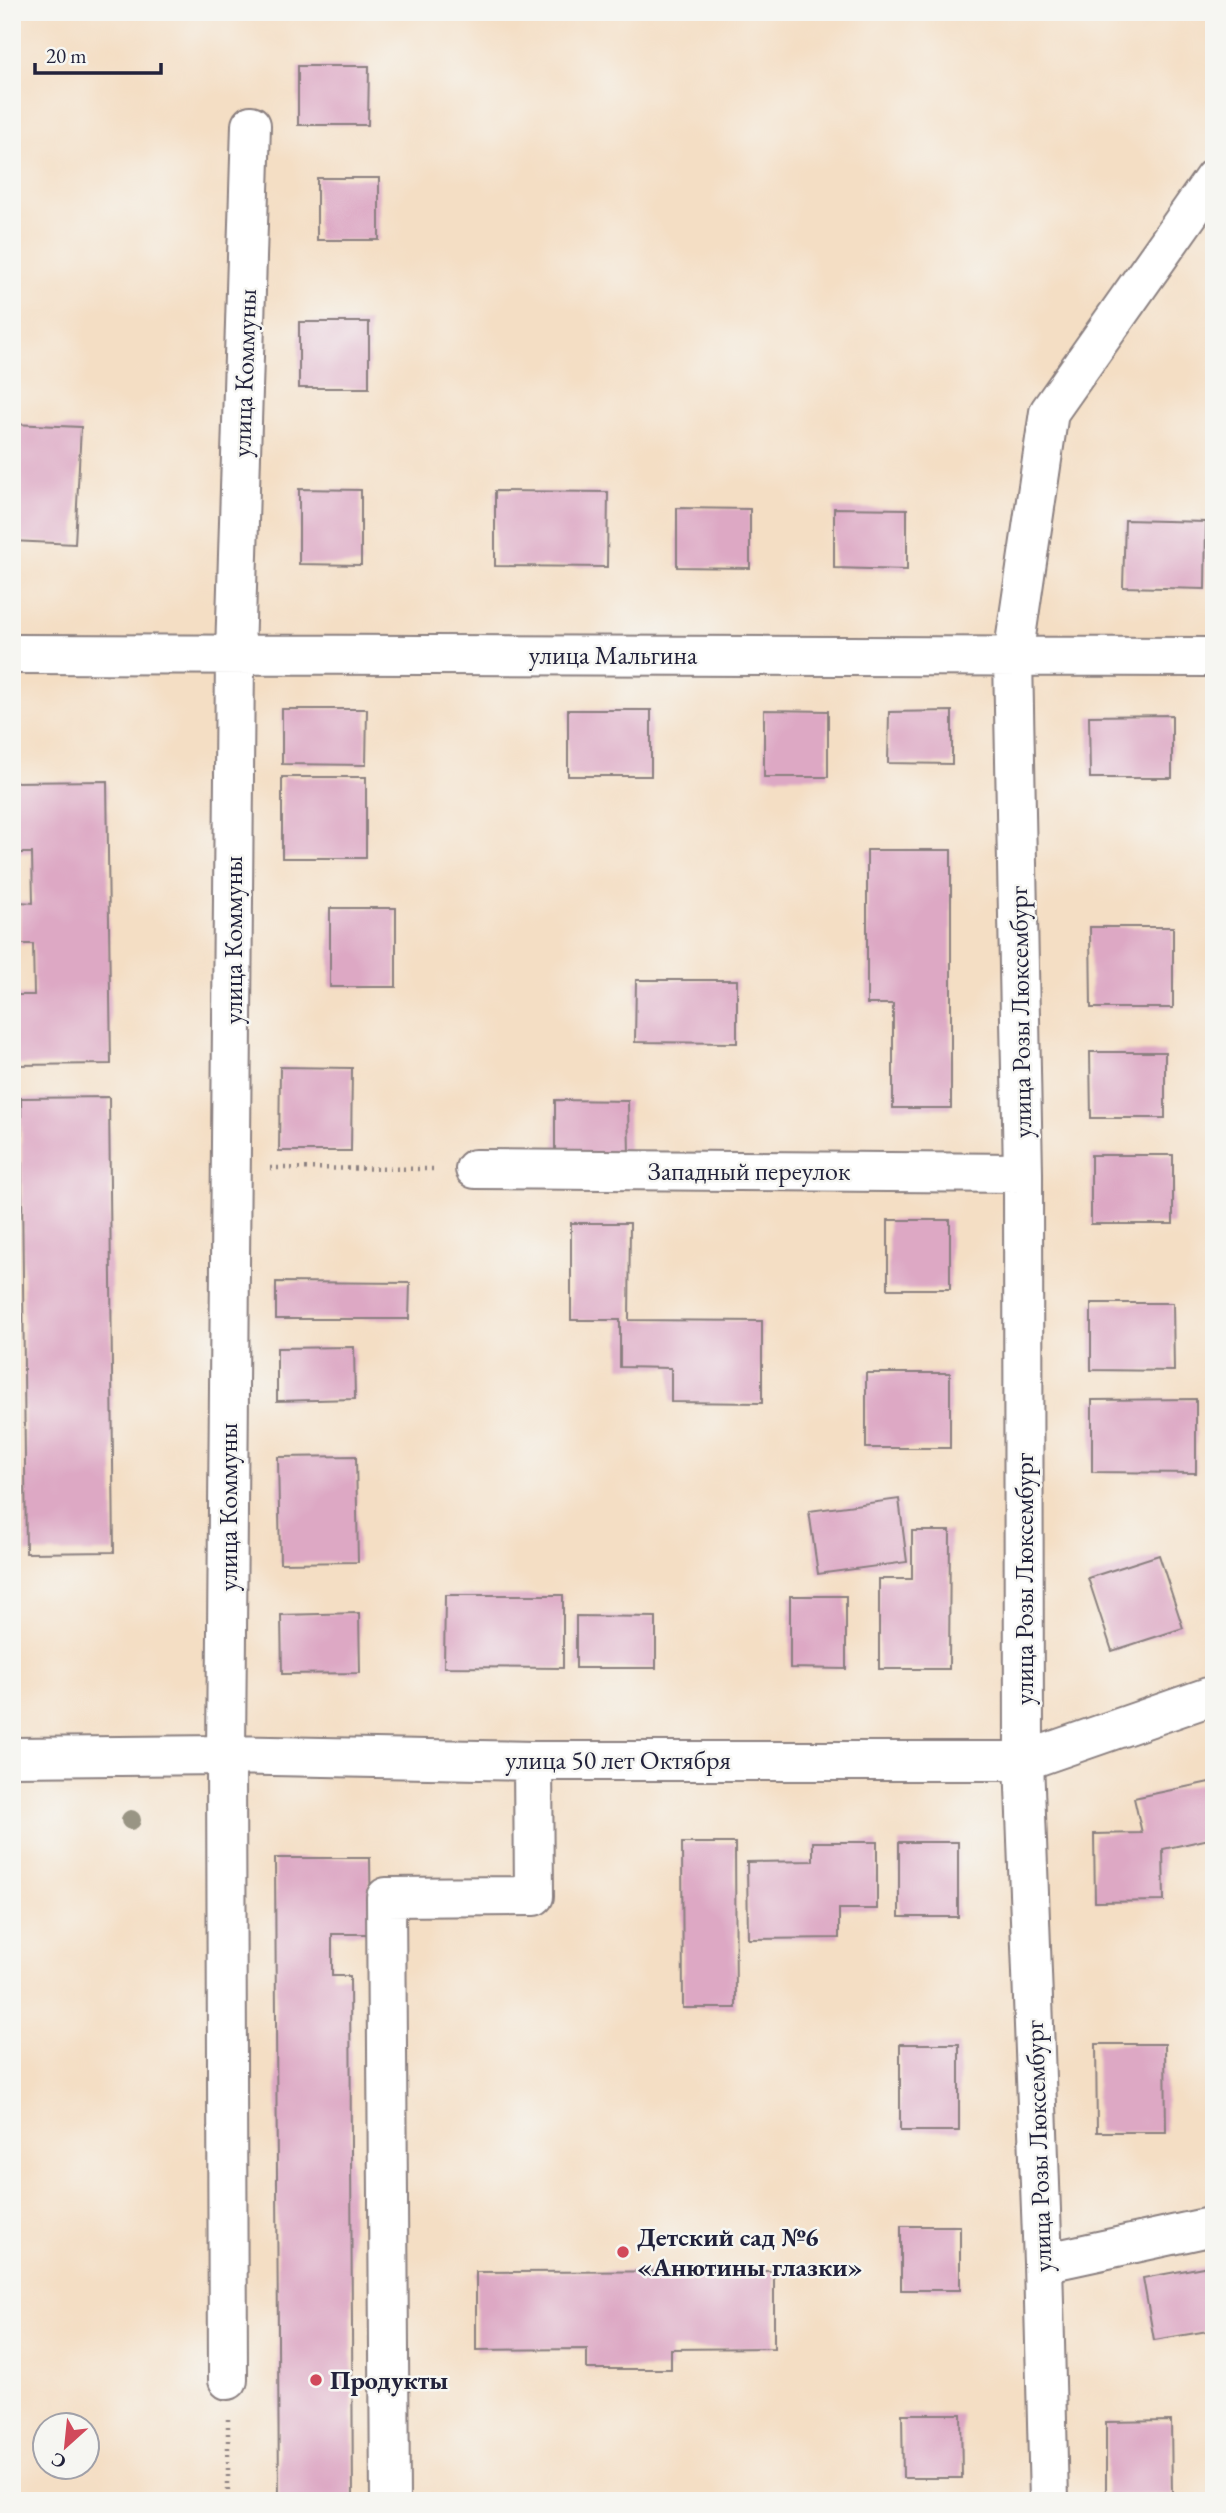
<svg xmlns="http://www.w3.org/2000/svg" width="1226" height="2513" font-family="'EB Garamond',serif">
  <rect width="100%" height="100%" fill="#f6f6f2"/>
  <filter id="ink" filterUnits="userSpaceOnUse"><feTurbulence type="fractalNoise" baseFrequency=".0143" numOctaves="2"/><feDisplacementMap in="SourceGraphic" scale="14" xChannelSelector="R" yChannelSelector="G"/><feConvolveMatrix kernelMatrix="1 2 1 2 8 2 1 2 1" color-interpolation-filters="sRGB"/></filter>
  <filter id="wash" filterUnits="userSpaceOnUse"><feTurbulence type="fractalNoise" baseFrequency=".00686" numOctaves="4" result="noise"/><feDisplacementMap in="SourceGraphic" scale="28" xChannelSelector="R" yChannelSelector="G"/><feGaussianBlur stdDeviation="1.57" result="paint"/><feColorMatrix in="noise" values="0 0 0 0 0 0 0 0 0 0 0 0 0 0 0 0 0 1.4 0 .05"/><feComposite in="paint" operator="in"/></filter>
  <g filter="url(#wash)">
    <rect width="100%" height="100%" fill="#f4dec4"/>
    <g id="blocks">
      <path fill="#dda8c4" d="M298,66H369L368,125H298Z
        M317,178H379V240H317Z
        M299,322H369V388H299Z
        M12,424L81,427L75,544L12,541Z
        M299,489L361,490V565L299,564Z
        M495,491L608,492L607,567L495,566Z
        M677,508L750,509V568L677,567Z
        M834,508L907,509V570L834,568Z
        M1125,520L1206,522L1205,589L1123,587Z
        M282,709H367L366,765L282,764Z
        M568,710H651V776H568Z
        M764,710L828,711V777H764Z
        M952,711V764L888,763L889,712Z
        M1172,715V778H1090L1089,716Z
        M282,777H366V858H282Z
        M107,781L111,1064L12,1065V995H34L33,944H20V902L33,903L32,853H12V782Z
        M867,850H951V1108H893V1004H867Z
        M330,908H396V987H330Z
        M1090,927H1173V1008H1091Z
        M636,980H737V1043L635,1042Z
        M1090,1052H1165V1118H1091Z
        M280,1067L352,1068L351,1151H279Z
        M109,1097L114,1552L26,1553L21,1098Z
        M555,1100L628,1101L629,1156H555Z
        M1091,1155H1173V1224H1091Z
        M888,1220H950V1289H888Z
        M571,1223H630L629,1320L762,1321V1403L671,1402V1368L620,1367V1320H571Z
        M276,1282L410,1283L409,1319H276Z
        M1091,1303H1173L1174,1371L1091,1370Z
        M354,1347L355,1399L277,1401V1348Z
        M866,1373H950V1448H866Z
        M1196,1399V1473L1092,1472V1400Z
        M356,1456L358,1562L280,1563L278,1457Z
        M899,1499L907,1562L818,1574L809,1511Z
        M912,1531H950L949,1669H879V1579H912Z
        M1159,1555L1183,1628L1112,1651L1088,1578Z
        M445,1595H563V1668L444,1667Z
        M790,1596H846V1669L790,1668Z
        M359,1613L360,1673L282,1674L281,1615Z
        M576,1616L656,1617V1668H576Z
        M1214,1781V1838L1163,1849L1164,1901L1095,1902L1094,1834L1142,1833L1134,1798Z
        M813,1842H877V1909H839V1938L748,1939L747,1862L813,1861Z
        M899,1842H958V1917H899Z
        M682,1843H735L736,2008H683Z
        M275,1858H370L371,1934H332V1976H350L353,2501H279Z
        M900,2044H959V2131H900Z
        M1096,2044H1165L1166,2132H1097Z
        M901,2226H960V2290H901Z
        M1214,2265V2330L1154,2340L1143,2278Z
        M774,2271V2348L671,2349V2369H587V2349L476,2350V2272Z
        M902,2414H961L962,2478H903Z
        M1171,2421L1172,2495L1106,2496V2422Z"/>
    </g>
  </g>
  <g filter="url(#ink)">
    <use href="#blocks" fill-opacity="0" stroke="#8b8080" stroke-width="2"/>
    <g fill="none" stroke-linecap="round" stroke-linejoin="round">
      <defs>
        <path id="minor" d="M12,654L1214,657
          M475,1169L1023,1173
          M12,1757L226,1755L533,1761H1024L1214,1695
          M1043,2263L1214,2226
          M228,2380L226,1755L235,654L251,125
          M390,2501L386,1897L534,1896L533,1761
          M1049,2501L1043,2263L1024,1761L1023,1173L1013,657L1049,412L1214,178"/>
      </defs>
      <use href="#minor" stroke="#8b8080" stroke-width="42"/>
      <path stroke="#8b8080" stroke-width="4.5" stroke-dasharray="2 5" stroke-linecap="butt" d="M270,1168L436,1169
        M228,2419V2501"/>
      <use href="#minor" stroke="#fff" stroke-width="38"/>
    </g>
    <circle fill="#999584" cx="131" cy="1820" r="10"/>
  </g>
  <g fill="#d1495b" stroke="#f6f6f2" stroke-width="2.5">
    <circle cx="623" cy="2252" r="7"/>
    <circle cx="316" cy="2380" r="7"/>
  </g>
  <g text-anchor="middle" dominant-baseline="central" stroke-width="5" stroke-linejoin="round" paint-order="stroke">
    <g font-size="26" fill="#22223b" stroke="#f6f6f2">
      <text transform="translate(244 373) rotate(-88)">улица Коммуны</text>
      <text x="613" y="655">улица Мальгина</text>
      <text transform="translate(233 940) rotate(-90)">улица Коммуны</text>
      <text transform="translate(1020 1012) rotate(-91)">улица Розы Люксембург</text>
      <text x="749" y="1171">Западный переулок</text>
      <text transform="translate(228 1507) rotate(-90)">улица Коммуны</text>
      <text transform="translate(1024 1579) rotate(-90)">улица Розы Люксембург</text>
      <text x="618" y="1760">улица 50 лет Октября</text>
      <text transform="translate(1038 2146) rotate(-92)">улица Розы Люксембург</text>
    </g>
    <g font-size="26" font-weight="bold" fill="#22223b" stroke="#f6f6f2" text-anchor="start">
      <text x="637" y="2237">Детский сад №6<tspan x="637" dy="30">«Анютины глазки»</tspan></text>
      <text x="330" y="2380">Продукты</text>
    </g>
  </g>
  <rect width="1226" height="2513" fill="none" stroke="#f6f6f2" stroke-width="42"/>
  <g transform="translate(66 2446) rotate(207)"><circle r="33" fill="#f6f6f2" stroke="#a1a1a9" stroke-width="2"/>
  <path d="M0-5L12 26L0 18L-12 26Z" fill="#d1495b"/>
  <text y="-10" font-size="19" font-weight="bold" text-anchor="middle" fill="#22223b">С</text>
  </g>
  <path d="M35 63v10h126v-10" fill="none" stroke="#22223b" stroke-width="3.5"/>
  <text x="46" y="63" font-size="21" fill="#22223b" stroke="#f6f6f2" stroke-width="5" paint-order="stroke">20 m</text>
</svg>
